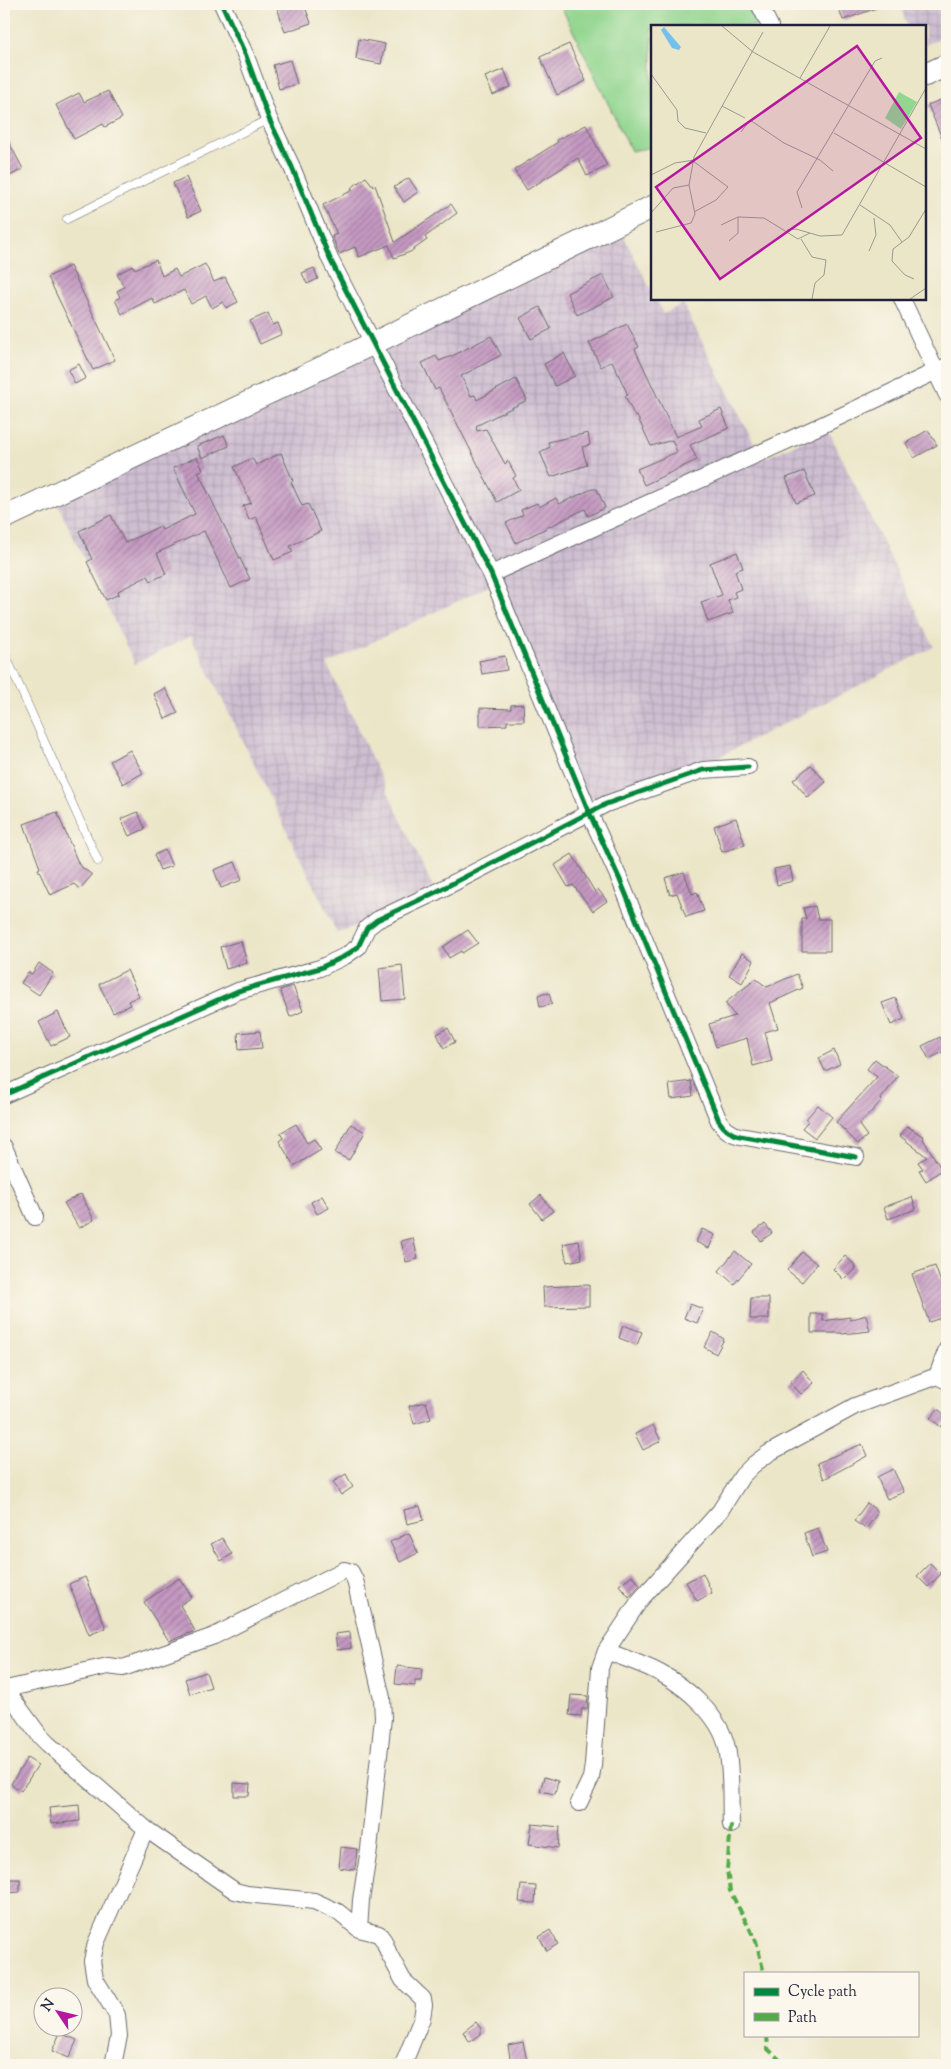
<svg xmlns="http://www.w3.org/2000/svg" width="951" height="2069" font-family="'Sorts Mill Goudy',serif">
  <defs>
    <pattern id="industrial-grid" width="8" height="8" patternUnits="userSpaceOnUse" patternTransform="scale(1.25)"><rect width="8" height="8" fill="#cebed1"/><path d="M0 4h8M4 0v8" fill="none" stroke="#b1a3b4"/></pattern>
    <pattern id="building-hatch" width="6" height="6" patternUnits="userSpaceOnUse" patternTransform="scale(1.25)"><rect width="6" height="6" fill="#c499c1"/><path d="M-1 1l2-2M0 6l6-6M5 7l2-2" fill="none" stroke="#9f7c9e"/></pattern>
  </defs>
  <rect width="100%" height="100%" fill="#fbf7ec"/>
  <filter id="ink" filterUnits="userSpaceOnUse"><feTurbulence type="fractalNoise" baseFrequency=".02" numOctaves="2"/><feDisplacementMap in="SourceGraphic" scale="10" xChannelSelector="R" yChannelSelector="G"/><feConvolveMatrix kernelMatrix="1 2 1 2 8 2 1 2 1" color-interpolation-filters="sRGB"/></filter>
  <filter id="wash" filterUnits="userSpaceOnUse"><feTurbulence type="fractalNoise" baseFrequency=".0096" numOctaves="4" result="noise"/><feDisplacementMap in="SourceGraphic" scale="20" xChannelSelector="R" yChannelSelector="G"/><feGaussianBlur stdDeviation="1.12" result="paint"/><feColorMatrix in="noise" values="0 0 0 0 0 0 0 0 0 0 0 0 0 0 0 0 0 1.4 0 .05"/><feComposite in="paint" operator="in"/></filter>
  <g filter="url(#wash)">
    <rect width="100%" height="100%" fill="#ece6c9"/>
    <path fill="url(#industrial-grid)" d="M900,4H947V35L925,45V26H907Z
      M622,233L652,292V299H656L663,314L683,304L762,459L828,430L934,647L701,766L603,801L586,797L491,585L327,664L434,889L376,919L337,933L191,636L135,664L57,503Z"/>
    <path fill="#92d68f" stroke="#5a7c65" d="M560,4H746L757,26H652V147L631,151Z"/>
    <g id="blocks">
      <path fill="url(#building-hatch)" d="M276,4H304L311,23L285,32Z
        M837,4H884L885,5L843,20Z
        M359,39L385,44L381,64L356,59Z
        M569,44L586,81L557,95L540,57Z
        M290,60L297,84L279,89L273,65Z
        M504,69L511,87L493,95L485,77Z
        M108,91L122,118L105,127L103,124L74,139L56,105L79,93L84,102Z
        M947,97V150L928,105Z
        M586,125L607,166L587,176L578,158L527,190L514,170L558,142L557,140Z
        M4,133L23,169L4,179Z
        M186,177L201,211L188,217L173,183Z
        M366,177L373,186L375,185L395,242L451,204L457,213L425,237L427,240L410,252L394,258L389,245L359,257L355,247L339,254L332,236L337,234L323,205L353,190L351,188Z
        M409,178L418,192L404,202L394,187Z
        M156,260L162,276L175,269L179,277L205,264L214,282L225,277L238,302L226,308L223,302L212,308L206,296L191,304L184,290L155,304L152,298L122,314L115,300L120,297L117,291L124,287L117,274L133,266L135,269Z
        M70,266L115,360L93,370L48,277Z
        M314,268L318,279L307,284L302,273Z
        M603,275L614,297L577,315L567,293Z
        M540,307L551,329L531,339L520,318Z
        M268,313L273,325L278,323L282,334L260,344L250,321Z
        M627,324L639,347L635,349L676,437L702,426L699,419L721,409L729,428L690,445L697,460L644,485L637,469L677,452L672,440L651,446L637,416L635,417L625,396L628,395L612,361L601,367L589,343Z
        M491,336L501,355L461,376L471,396L475,395L477,400L516,379L527,400L476,426L477,431L486,429L505,464L508,461L516,476L513,478L519,490L497,502L439,388L435,390L422,363L436,356L439,361L452,356Z
        M564,353L575,376L555,386L544,364Z
        M79,364L86,378L75,384L68,370Z
        M928,430L937,445L914,458L906,443Z
        M588,433L590,445L582,447L587,465L551,477L540,452L550,447L548,442Z
        M224,435L229,446L202,458L197,446Z
        M281,453L293,481L291,482L302,506L308,504L321,531L290,546L293,552L274,560L256,517L249,520L243,506L251,503L234,467L252,458L256,465Z
        M197,457L203,470L198,472L250,579L231,588L204,531L157,553L166,574L151,581L148,576L118,591L119,594L106,600L87,562L92,559L79,531L111,515L125,543L160,526L162,530L195,514L173,468Z
        M804,471L815,496L796,503L786,478Z
        M592,489H597L605,508L588,516L585,509L516,543L506,523L523,515L521,510L537,503L539,507L556,498L559,504Z
        M737,552L743,568L735,571L741,589L734,592L736,597L728,600L733,613L708,622L701,602L722,595L710,563Z
        M505,656L507,670L482,674L479,661Z
        M165,688L178,713L165,719L154,694Z
        M523,704L524,721H507V725L480,726V708L511,709V705Z
        M130,750L143,773L123,784L110,761Z
        M811,765L826,782L808,798L793,780Z
        M57,812L79,865L92,875L80,889L74,884L50,895L38,869L40,868L24,824Z
        M138,812L145,829L129,836L121,819Z
        M736,818L745,845L722,852L714,826Z
        M165,850L172,866L160,870L154,855Z
        M572,854L595,892L598,889L607,901L593,911L573,885L568,887L555,865Z
        M235,862L242,880L221,888L214,870Z
        M790,866L793,881L777,885L774,869Z
        M684,872L692,894L697,892L704,911L686,917L677,893L670,895L665,878Z
        M815,906L818,919H830V951H802V919H806L803,908Z
        M468,930L478,943L462,953L461,951L449,958L443,947Z
        M241,941L247,963L226,969L220,947Z
        M742,953L754,961L742,983L729,975Z
        M39,963L53,973L39,995L21,983L28,972L32,974Z
        M402,965L405,999L382,1001L379,968Z
        M127,970L139,996L128,1001L130,1005L113,1013L99,984Z
        M797,974L803,988L770,1003L778,1028L765,1032L772,1061L753,1066L747,1038L716,1047L709,1024L735,1016L725,1003L756,979L767,987Z
        M293,986L303,1011L290,1017L280,990Z
        M549,993L552,1004L540,1007L538,995Z
        M896,998L904,1019L891,1025L882,1003Z
        M58,1012L70,1037L51,1046L39,1022Z
        M448,1028L455,1042L444,1048L437,1034Z
        M260,1031L262,1048L239,1050L238,1033Z
        M940,1037L947,1050L929,1059L922,1046Z
        M834,1050L840,1064L825,1071L819,1058Z
        M875,1059L898,1076L881,1099L882,1100L859,1125L867,1136L858,1144L836,1122L877,1077L867,1069Z
        M691,1081L693,1096L671,1099L669,1084Z
        M818,1105L832,1117L815,1138L802,1128L808,1121L806,1119Z
        M296,1124L307,1143L314,1139L321,1150L294,1166L279,1141L283,1138L280,1133Z
        M351,1124L365,1132L349,1160L335,1153Z
        M907,1126L924,1137L923,1139L942,1170L926,1181L919,1170L923,1169L918,1162L927,1157L900,1136Z
        M81,1194L94,1220L79,1228L64,1203Z
        M541,1195L553,1211L542,1219L530,1204Z
        M322,1196L329,1208L317,1214L311,1202Z
        M912,1197L916,1209L888,1219L884,1207Z
        M765,1224L772,1233L761,1241L754,1232Z
        M702,1229L715,1235L709,1248L696,1242Z
        M413,1238L418,1259L406,1262L401,1241Z
        M579,1241L582,1259L567,1262L563,1244Z
        M735,1251L751,1264L734,1284L719,1271Z
        M802,1252L817,1264L802,1282L787,1270Z
        M845,1256L854,1264L855,1269L844,1280L833,1269Z
        M935,1266L947,1299V1316L929,1322L912,1274Z
        M589,1285V1306L544,1307L543,1287Z
        M751,1298H769V1319H750Z
        M690,1304L703,1309L697,1323L684,1318Z
        M811,1314H823V1321L850,1317V1320L866,1315L870,1331L842,1334V1333H811Z
        M623,1325L642,1332L637,1345L619,1338Z
        M713,1332L724,1339L716,1354L704,1347Z
        M803,1370L814,1383L801,1394L790,1382Z
        M426,1402L431,1419L414,1424L409,1406Z
        M938,1409L947,1417V1420L941,1427L930,1418Z
        M653,1425L661,1441L643,1450L635,1434Z
        M862,1444L867,1456L824,1479L817,1463Z
        M893,1469L904,1492L887,1499L877,1477Z
        M346,1474L353,1487L341,1495L333,1482Z
        M867,1503L876,1510V1515L866,1529L854,1521Z
        M420,1506L424,1520L407,1524L404,1510Z
        M818,1528L827,1552L812,1557L804,1533Z
        M409,1533L418,1553L400,1562L390,1542Z
        M222,1538L232,1554L221,1561L211,1544Z
        M930,1563L941,1574L928,1587L917,1576Z
        M703,1573L712,1593L697,1601L686,1582Z
        M632,1575L640,1585L629,1597L619,1585Z
        M85,1577L106,1628L89,1635L69,1584Z
        M179,1578L192,1597L180,1605L195,1631L169,1641L144,1602Z
        M350,1632L351,1648L337,1650L335,1634Z
        M397,1666L422,1669L421,1681H415V1686L395,1684Z
        M206,1672L211,1687L190,1694L185,1679Z
        M571,1695L588,1696L587,1709H582L581,1716L569,1715Z
        M27,1758L38,1765L21,1791L11,1784Z
        M544,1777L558,1781L555,1794L540,1791Z
        M234,1783L250,1784L249,1796H234Z
        M79,1805L80,1821L51,1824L49,1808Z
        M532,1824L560,1827L558,1848L529,1844Z
        M341,1847L357,1849L355,1870L339,1868Z
        M7,1879H20V1892L8,1893Z
        M521,1885L536,1886L535,1903L519,1902Z
        M550,1930L558,1944L547,1951L539,1937Z
        M476,2022L481,2029V2034L470,2042L463,2032Z
        M60,2033L77,2040L69,2058L52,2051Z
        M523,2042L527,2061L511,2064L508,2045Z"/>
    </g>
  </g>
  <g filter="url(#ink)">
    <use href="#blocks" fill-opacity="0" stroke="#69676d" stroke-width="1"/>
    <g fill="none" stroke-linecap="round" stroke-linejoin="round">
      <defs>
        <path id="service" d="M67,219L269,119
          M4,652L98,861"/>
        <path id="minor" d="M222,4L246,56L269,119L291,165L330,259L491,574L589,812L620,880L719,1121C724,1129 731,1134 740,1136L856,1157
          M759,4L770,26
          M902,299L947,395
          M491,574L822,425L947,366
          M4,1095L238,991L320,968L345,956L358,947L367,928L377,920L436,892L606,804L703,770L748,767
          M4,1147L35,1217
          M937,1376L947,1349
          M606,1651C624,1658 643,1664 660,1673C687,1687 721,1717 727,1748C732,1771 730,1802 731,1825
          M4,1687L40,1736L48,1744L146,1829L235,1891L247,1894L314,1901L338,1912L359,1929L379,1934L384,1941L389,1954L403,1980L423,1999L424,2005L422,2018L403,2065
          M6,1689L108,1666L123,1668L214,1636L344,1570L351,1572L355,1580L382,1698L383,1718L369,1849L361,1900L359,1929
          M579,1803L591,1778L593,1765L600,1668L606,1651L640,1600L720,1511L742,1476L753,1465L769,1453L855,1406L937,1376L947,1381
          M113,2065L119,2036L117,2015L95,1979L92,1961L96,1943L146,1829"/>
        <path id="secondary" d="M925,75L947,65
          M4,518L374,343L652,207"/>
      </defs>
      <use href="#service" stroke="#69676d" stroke-width="9"/>
      <use href="#minor" stroke="#69676d" stroke-width="18"/>
      <use href="#secondary" stroke="#69676d" stroke-width="24"/>
      <use href="#service" stroke="#fff" stroke-width="8"/>
      <use href="#minor" stroke="#fff" stroke-width="16"/>
      <use href="#secondary" stroke="#fff" stroke-width="22"/>
      <path stroke="#53aa46" stroke-width="4" stroke-dasharray="8 4" stroke-linecap="butt" d="M731,1825L727,1870L730,1891L756,1941L764,1973
        M767,2035L768,2049L785,2065"/>
      <defs>
        <path id="cycleway" d="M222,4L246,56L269,119L291,165L330,259L491,574L589,812L620,880L719,1121C724,1129 731,1134 740,1136L856,1157
          M4,1095L238,991L320,968L345,956L358,947L367,928L377,920L436,892L606,804L703,770L748,767"/>
      </defs>
      <use href="#cycleway" stroke="#fbf7ec" stroke-width="8"/>
      <use href="#cycleway" stroke="#00873e" stroke-width="5"/>
    </g>
  </g>
  <g transform="translate(651 25)">
    <rect width="275" height="275" fill="#ece6c9"/>
    <path d="M248,67L266,77L250,104L234,93Z" fill="#92d68f"/>
    <path d="M13,2L30,22L28,25L21,23L10,5Z" fill="#72c1ed"/>
    <path fill="none" stroke="#9b9890" stroke-width="1" d="M71,1L102,27L275,124M0,49L26,85L27,96L34,103L55,108M149,53L179,1M71,81L94,93M90,107L99,95L133,118L169,135L182,146M183,108L275,162M42,136L77,162L65,175L43,187M0,150L24,138L43,135M209,180L239,200L251,217M151,183L146,167L224,36L231,33M0,188L22,163L38,160M70,200L87,192L113,193L147,214L159,208M136,205L145,204L169,211L191,210L275,63M5,207L40,198L44,189L38,160L43,132L112,7M150,214L161,232L175,235L173,250L164,258L161,274M78,216L87,208V192M218,226L225,210L223,193M263,254L254,250L241,236L242,224L258,212L275,184M259,274L275,263"/>
    <path fill="#b5179e" fill-opacity="0.15" stroke="#b5179e" stroke-width="2.5" d="M206,21L270,113L69,254L5,162Z"/>
    <rect width="275" height="275" fill="none" stroke="#22223b" stroke-width="2.5"/>
  </g>
  <rect width="951" height="2069" fill="none" stroke="#fbf7ec" stroke-width="20"/>
  <rect x="744" y="1972" width="175" height="65" fill="#fbf7ec" stroke="#a4a2a5"/>
  <rect x="754" y="1988" width="25" height="8" fill="#00873e" stroke="#a4a2a5"/>
  <text x="788" y="1996" font-size="15" fill="#22223b">Cycle path</text>
  <rect x="754" y="2013" width="25" height="8" fill="#53aa46" stroke="#a4a2a5"/>
  <text x="788" y="2022" font-size="15" fill="#22223b">Path</text>
  <g transform="translate(58 2012) rotate(305)"><circle r="24" fill="#fbf7ec" stroke="#a4a2a5"/>
  <path d="M0-4L9 19L0 12L-9 19Z" fill="#b5179e"/>
  <text y="-8" font-size="14" font-weight="bold" text-anchor="middle" fill="#22223b">N</text>
  </g>
</svg>
